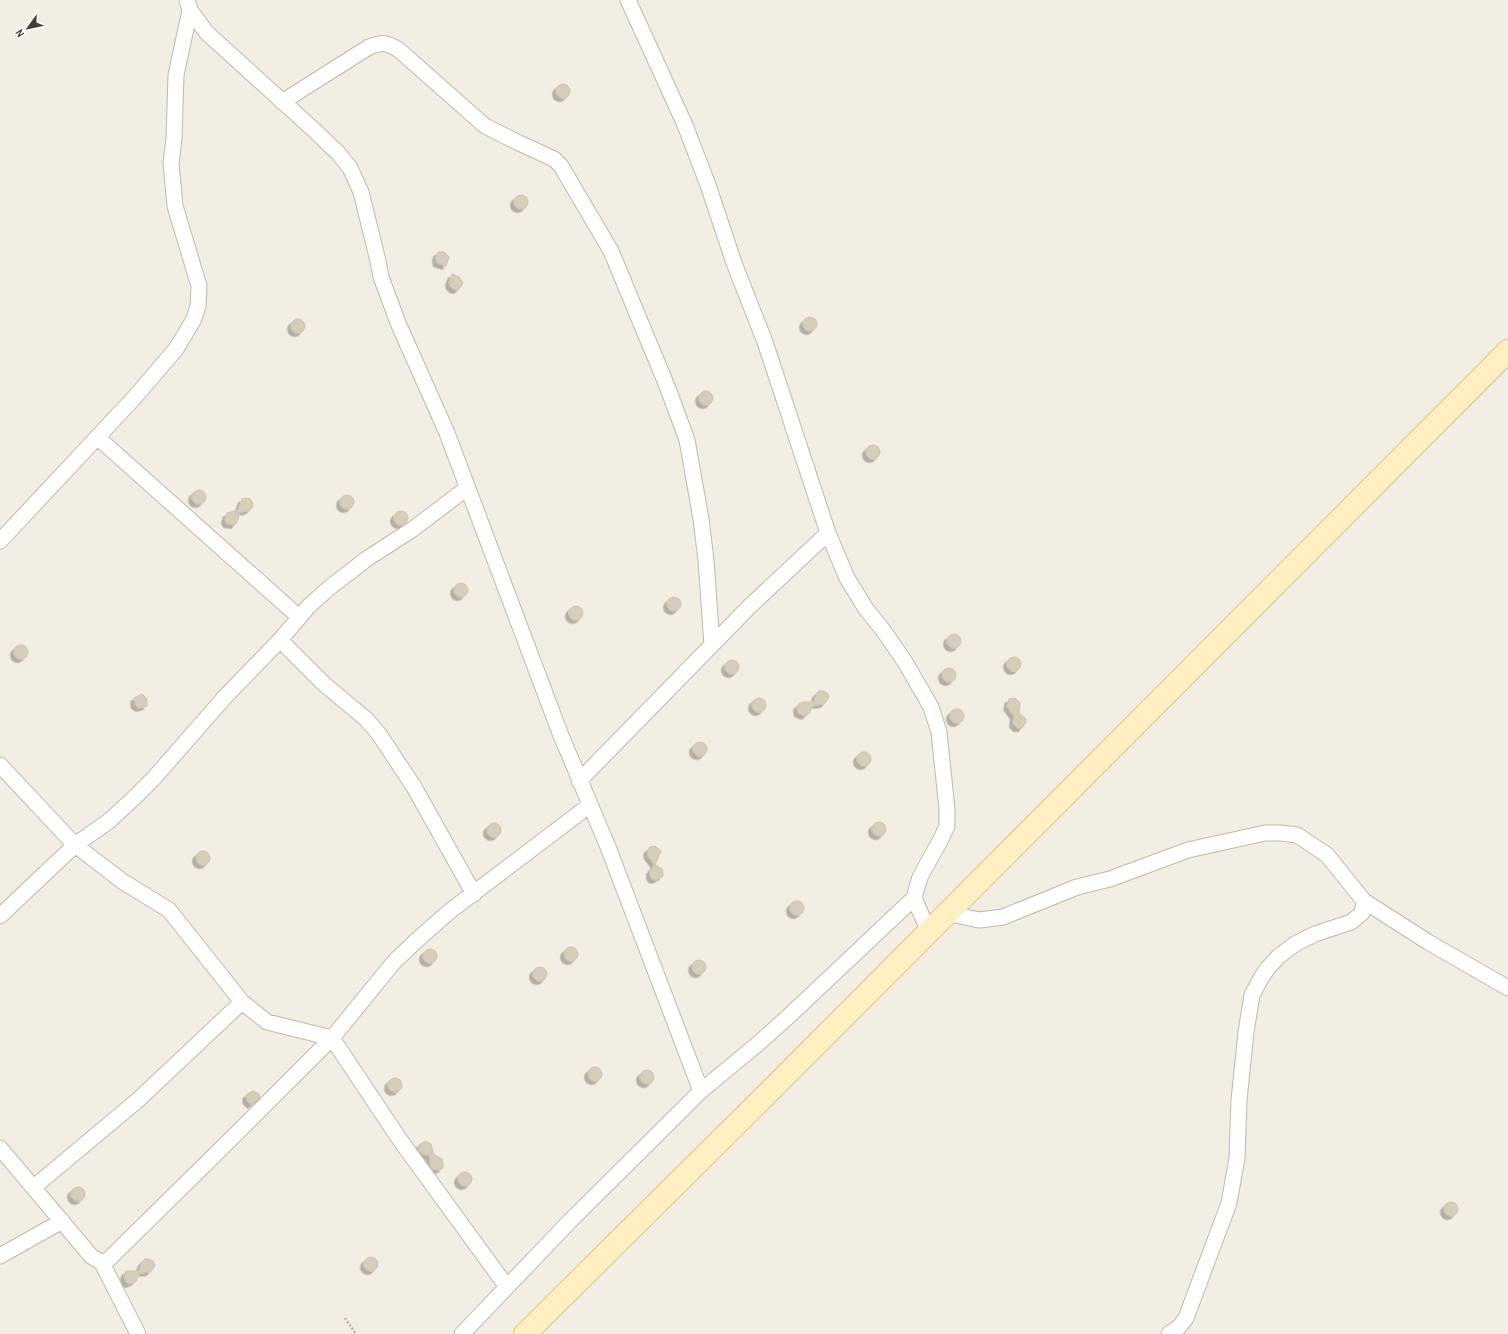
<svg xmlns="http://www.w3.org/2000/svg" width="1508" height="1334" font-family="'Archivo Narrow',sans-serif">
  <defs>
    <filter id="shadow"><feDropShadow dx="-3.5" dy="3.5" stdDeviation="0" flood-color="#0004"/></filter>
  </defs>
  <rect width="100%" height="100%" fill="#f3eee3"/>
  <path fill="#d8ccbb" stroke="#d0c1ab" filter="url(#shadow)" d="M556 91a7 7 0 1 1 14 0a7 7 0 1 1-14 0Z
    M514 202a7 7 0 1 1 14 0a7 7 0 1 1-14 0Z
    M438,252H444L449,257L446,266L437,263L436,257Z
    M452,274L459,277L463,282L461,287L457,290L453,289L450,286L449,282Z
    M803 324a7 7 0 1 1 14 0a7 7 0 1 1-14 0Z
    M291 326a7 7 0 1 1 14 0a7 7 0 1 1-14 0Z
    M699 398a7 7 0 1 1 14 0a7 7 0 1 1-14 0Z
    M866 452a7 7 0 1 1 14 0a7 7 0 1 1-14 0Z
    M192 497a7 7 0 1 1 14 0a7 7 0 1 1-14 0Z
    M340 502a7 7 0 1 1 14 0a7 7 0 1 1-14 0Z
    M246,498L250,499L253,503L252,508L248,511L239,512L238,520L235,525L227,524L225,520L227,513L238,510L242,499Z
    M394 518a7 7 0 1 1 14 0a7 7 0 1 1-14 0Z
    M454 590a7 7 0 1 1 14 0a7 7 0 1 1-14 0Z
    M667 604a7 7 0 1 1 14 0a7 7 0 1 1-14 0Z
    M569 613a7 7 0 1 1 14 0a7 7 0 1 1-14 0Z
    M947 641a7 7 0 1 1 14 0a7 7 0 1 1-14 0Z
    M14 652a7 7 0 1 1 14 0a7 7 0 1 1-14 0Z
    M1007 664a7 7 0 1 1 14 0a7 7 0 1 1-14 0Z
    M725 667a7 7 0 1 1 14 0a7 7 0 1 1-14 0Z
    M942 675a7 7 0 1 1 14 0a7 7 0 1 1-14 0Z
    M819,691H823L827,693L829,696L827,701L824,704L814,705L809,713L805,716L798,713L797,707L799,704L803,702H814L816,694Z
    M142,694L147,699V706L139,708L135,705L134,698Z
    M1015,698L1020,703L1019,713L1026,719V722L1022,728H1017L1013,724L1014,716L1007,706L1009,699Z
    M752 705a7 7 0 1 1 14 0a7 7 0 1 1-14 0Z
    M950 716a7 7 0 1 1 14 0a7 7 0 1 1-14 0Z
    M693 749a7 7 0 1 1 14 0a7 7 0 1 1-14 0Z
    M857 759a7 7 0 1 1 14 0a7 7 0 1 1-14 0Z
    M872 829a7 7 0 1 1 14 0a7 7 0 1 1-14 0Z
    M487 830a7 7 0 1 1 14 0a7 7 0 1 1-14 0Z
    M655,846L661,851L655,865L648,856L647,851L650,847Z
    M196 858a7 7 0 1 1 14 0a7 7 0 1 1-14 0Z
    M655,864L662,869L663,873V876L656,880L652,879L650,875V871Z
    M790 908a7 7 0 1 1 14 0a7 7 0 1 1-14 0Z
    M564 954a7 7 0 1 1 14 0a7 7 0 1 1-14 0Z
    M423 956a7 7 0 1 1 14 0a7 7 0 1 1-14 0Z
    M692 967a7 7 0 1 1 14 0a7 7 0 1 1-14 0Z
    M533 974a7 7 0 1 1 14 0a7 7 0 1 1-14 0Z
    M588 1074a7 7 0 1 1 14 0a7 7 0 1 1-14 0Z
    M640 1077a7 7 0 1 1 14 0a7 7 0 1 1-14 0Z
    M388 1085a7 7 0 1 1 14 0a7 7 0 1 1-14 0Z
    M253,1091L259,1094L260,1098L251,1105L247,1101L246,1095Z
    M425,1141L431,1144L434,1155L442,1159L443,1163V1168L439,1170L432,1169L430,1166V1156L423,1154L419,1151V1145Z
    M458 1179a7 7 0 1 1 14 0a7 7 0 1 1-14 0Z
    M71 1194a7 7 0 1 1 14 0a7 7 0 1 1-14 0Z
    M1444 1209a7 7 0 1 1 14 0a7 7 0 1 1-14 0Z
    M364 1264a7 7 0 1 1 14 0a7 7 0 1 1-14 0Z
    M145,1259H149L153,1261L155,1265L153,1269L150,1272L140,1273L136,1281L132,1283L128,1284L126,1282L124,1276L126,1271H139L142,1262Z"/>
  <g fill="none" stroke-linecap="round" stroke-linejoin="round">
    <defs>
      <path id="street" d="M187,0L190,10L207,33L314,130L338,153L350,168L361,192L378,261L381,277L398,323L447,433L560,733L608,847L701,1091
        M628,0L685,125L708,185L734,263L765,342L828,533L847,578L866,609L883,630L905,662L931,707L939,732L947,809V826L941,839L920,877L914,898L929,932
        M282,102L369,47C383,42 386,42 399,50L485,126L519,143L554,159L561,166L611,251L667,386L687,440L701,519L706,560L712,645
        M97,437L299,617
        M0,541L134,398L176,349L194,319L198,306L199,286L175,206L171,163L174,139L176,75L190,10
        M280,640L324,684L366,719L379,734L414,787L474,894
        M0,765L75,845L122,881L169,910L242,1002L267,1022L332,1038
        M579,781L750,606L828,533
        M947,913L979,920L1003,917L1077,887L1110,879L1188,850L1265,833H1281L1297,835L1327,855L1364,901L1428,942L1508,988
        M0,916L75,845L109,821L134,798L154,778L224,698L280,640L309,606L329,588L368,558L413,529L467,488
        M0,1148L91,1256L102,1263L109,1259L236,1134L332,1038
        M34,1187L138,1100L242,1002
        M0,1256L62,1221
        M102,1263L138,1334
        M507,1287L400,1140L332,1038L394,962L417,940L450,911L590,805
        M462,1334L570,1221L701,1091L760,1042L789,1016L914,898
        M1169,1334L1179,1327L1186,1318L1229,1203L1237,1158L1239,1100L1246,1032L1252,995L1261,978L1268,968L1279,956L1295,944L1315,934L1351,922L1362,913L1364,901"/>
      <path id="secondary" d="M525,1334L770,1091L1508,351"/>
    </defs>
    <use href="#street" stroke="#c1b8a9" stroke-width="17"/>
    <use href="#secondary" stroke="#d8c492" stroke-width="24"/>
    <path stroke="#c1b196" stroke-width="2.5" stroke-dasharray="2 2" stroke-linecap="butt" d="M345,1318L356,1334"/>
    <use href="#street" stroke="#fff" stroke-width="15"/>
    <use href="#secondary" stroke="#ffefc1" stroke-width="22"/>
  </g>
  <g transform="translate(28 28) rotate(237)" stroke="#ffffff" stroke-width="3" paint-order="stroke">
  <path d="M0-3L7 15L0 10L-7 15Z" fill="#453e33"/>
  <text y="-6" font-size="11" font-weight="bold" text-anchor="middle" fill="#453e33">N</text>
  </g>
</svg>
